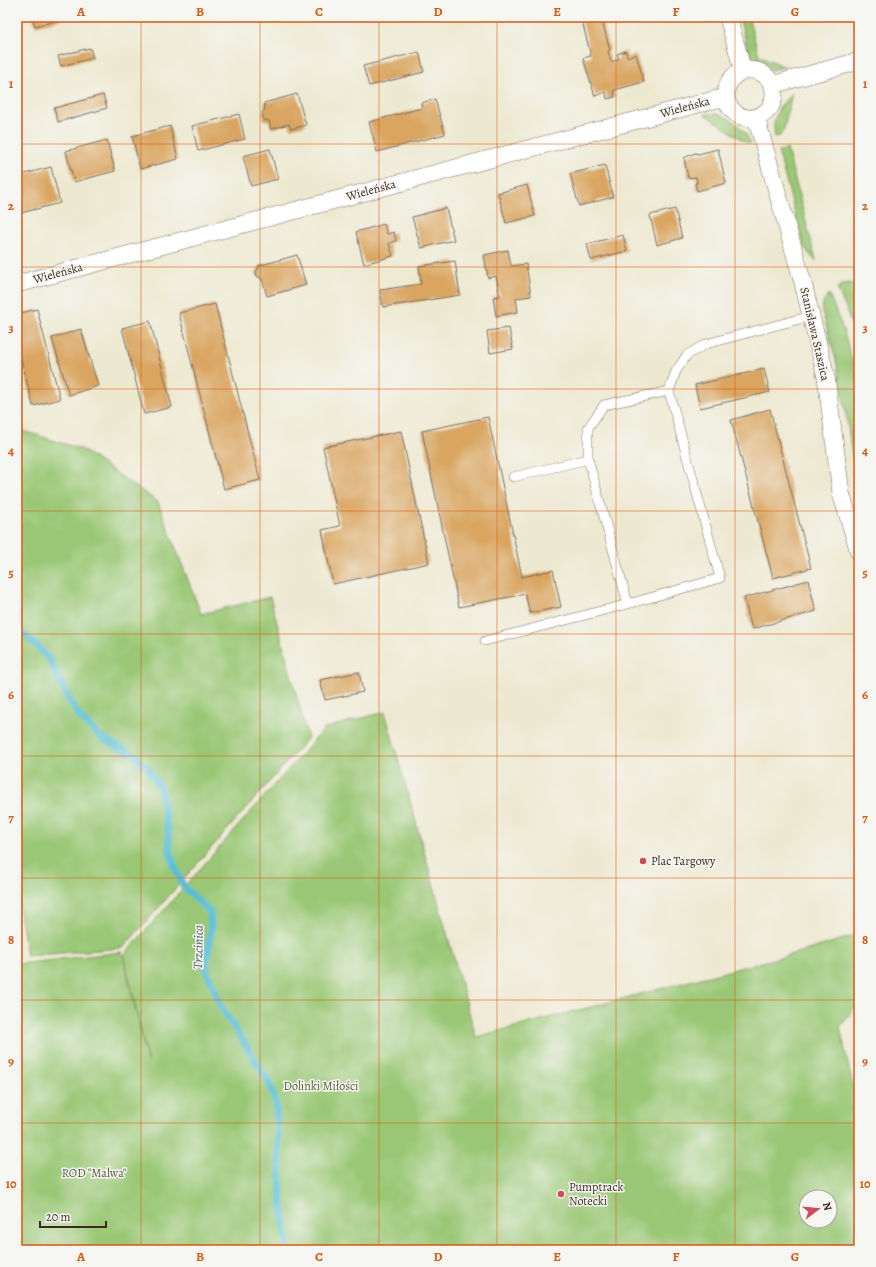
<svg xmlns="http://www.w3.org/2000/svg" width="876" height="1267" font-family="Alegreya,serif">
  <rect width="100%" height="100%" fill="#f6f6f2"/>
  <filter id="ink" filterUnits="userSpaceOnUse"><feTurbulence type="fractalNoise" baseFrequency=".025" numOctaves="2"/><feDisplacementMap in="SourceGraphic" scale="8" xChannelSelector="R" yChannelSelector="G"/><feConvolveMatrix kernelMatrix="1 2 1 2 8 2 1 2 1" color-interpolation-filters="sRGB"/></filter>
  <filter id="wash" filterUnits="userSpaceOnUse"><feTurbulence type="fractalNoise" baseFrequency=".012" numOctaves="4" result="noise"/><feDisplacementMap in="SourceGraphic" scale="16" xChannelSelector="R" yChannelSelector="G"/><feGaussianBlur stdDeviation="0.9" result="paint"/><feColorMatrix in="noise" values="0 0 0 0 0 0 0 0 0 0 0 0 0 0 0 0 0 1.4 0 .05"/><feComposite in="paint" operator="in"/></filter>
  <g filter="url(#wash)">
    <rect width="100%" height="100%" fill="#ede9d1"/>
    <path fill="#9ac774" stroke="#6a7849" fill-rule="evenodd" d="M739,17H748L759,55L785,67L771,70L764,67L756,61L749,53Z
      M792,93L784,129L780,136L775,137C771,118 779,106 792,93Z
      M704,114C708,114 713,113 717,114C732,117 745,130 751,143H747Z
      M787,149L816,261L810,255L804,246L778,151Z
      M850,283L859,286V351L847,311L837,288L844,284Z
      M829,294L843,329L859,385V499L843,395L836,360L822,311L823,303Z
      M17,429L81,449L158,502L201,614L270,597L308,738L123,948L27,956L17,894Z
      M385,712L476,1037L808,950L859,934V1002L840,1027L859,1114V1250H17V964L122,952L148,1063L124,955L325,728ZM806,1197H830V1221H806Z"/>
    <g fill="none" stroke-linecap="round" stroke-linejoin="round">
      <path stroke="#59bfd7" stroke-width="7" d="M17,629L32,641L49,659L64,690L78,715L101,738L133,754L149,770L160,788L168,831L170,853L176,870L184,887L210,912L211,930L206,969L221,1006L270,1084L276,1105L282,1206L288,1250"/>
    </g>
    <g id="blocks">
      <path fill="#d9a560" d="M32,17H68V18L35,26Z
        M581,17H601L610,50L608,51L611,62L619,59L617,54L626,51L627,57L636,54L644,82L614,90L615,97L607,99L606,92L595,96L583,58L591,56Z
        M608,17H625L609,22Z
        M90,48L93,58L61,66L58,56Z
        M419,52L424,72L369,86L363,66Z
        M297,94L306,125L291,129L289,124L271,129L269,121L264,120L262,113L265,109L264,103Z
        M103,95L107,108L58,122L54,108Z
        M435,99L445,134L377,152L369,122L422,108L421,103Z
        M239,114L245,139L198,151L192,126Z
        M170,126L178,159L140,169L132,136Z
        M107,140L115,171L74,182L66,151Z
        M270,149L278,179L251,186L243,156Z
        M718,149L726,183L697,191L695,183H697L696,177L688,178L684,158L695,153L698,154Z
        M605,165L613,197L579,206L570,174Z
        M51,167L60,203L17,214V176Z
        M527,185L535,216L506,223L498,193Z
        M446,208L454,240L421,248L412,217Z
        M675,209L682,238L657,245L650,215Z
        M384,224L387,234L394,232L396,241L389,243L393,256L364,264L356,232Z
        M623,235L627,251L591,260L587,244Z
        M508,250L511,266L526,264L531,296L516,298L518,312L496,316L493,297L500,296L496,276L488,278L484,255Z
        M297,255L306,285L267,296L262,279L257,276L256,272L259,267L258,266Z
        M455,261L460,295L383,307L380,290L421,284L419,266Z
        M215,304L260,480L224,489L179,313Z
        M37,309L60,399L33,406L17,343V314Z
        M150,321L172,407L144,414L122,328Z
        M509,328L513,349L490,353L487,331Z
        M81,329L98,386L69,395L52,338Z
        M764,369L770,392L700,408L695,385Z
        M770,409L811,568L773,578L731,420Z
        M488,417L522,577L553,570L561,607L530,613L525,594L459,607L422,431Z
        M401,431L429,563L333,584L322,530L340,526L323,447Z
        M808,580L816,611L752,629L744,598Z
        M359,672L363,692L325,700L320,680Z"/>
    </g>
  </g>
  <g filter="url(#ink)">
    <use href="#blocks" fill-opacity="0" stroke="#796d5d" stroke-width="1"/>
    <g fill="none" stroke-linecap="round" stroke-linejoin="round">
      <defs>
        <path id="lane" d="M669,391L720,578L628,604L588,459V428L604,405L669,391L676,371L687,355L706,344L811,316
          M513,477L588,459
          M485,641L628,604"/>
        <path id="street" d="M728,17L743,71
          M726 94a24 24 0 1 1 48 0a24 24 0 1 1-48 0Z
          M772,85L859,61
          M756,117L803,283L826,377L841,493L859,552
          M17,284L717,99H726"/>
      </defs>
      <use href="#lane" stroke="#796d5d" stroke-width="10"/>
      <use href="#street" stroke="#796d5d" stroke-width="18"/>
      <use href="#lane" stroke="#fff" stroke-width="9"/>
      <use href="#street" stroke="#fff" stroke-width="17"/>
    </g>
  </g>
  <path fill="none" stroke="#df570d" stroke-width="1" stroke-opacity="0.55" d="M141,17V1250M260,17V1250M379,17V1250M497,17V1250M616,17V1250M735,17V1250M17,144H859M17,267H859M17,389H859M17,511H859M17,634H859M17,756H859M17,878H859M17,1000H859M17,1123H859"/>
  <g fill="#d1495b" stroke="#f6f6f2" stroke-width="1.5">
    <circle cx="643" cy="861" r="4"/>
    <circle cx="561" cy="1194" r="4"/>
  </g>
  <g text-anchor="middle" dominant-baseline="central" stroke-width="3" stroke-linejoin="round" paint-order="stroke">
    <g font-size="12" fill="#3b2a1e" stroke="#f6f6f2">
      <text transform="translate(685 107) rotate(-15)">Wieleńska</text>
      <text transform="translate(371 190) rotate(-15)">Wieleńska</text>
      <text transform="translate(58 273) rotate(-15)">Wieleńska</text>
      <text transform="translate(815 334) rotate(77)">Stanisława Staszica</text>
    </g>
    <g font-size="12" fill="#3b2a1e" stroke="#f6f6f2" text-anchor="start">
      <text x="651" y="861">Plac Targowy</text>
      <text x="569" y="1187">Pumptrack<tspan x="569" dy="14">Notecki</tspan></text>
    </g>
    <g font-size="12" fill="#585938" stroke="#f6f6f2">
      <text x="321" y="1086">Dolinki Miłości</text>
      <text x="94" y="1173">ROD "Malwa"</text>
    </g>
    <g font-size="13" font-style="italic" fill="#445756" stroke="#f6f6f2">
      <text transform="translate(198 947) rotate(-89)">Trzcinica</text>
    </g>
  </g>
  <rect width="876" height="1267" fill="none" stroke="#f6f6f2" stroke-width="44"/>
  <g transform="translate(818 1209) rotate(74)"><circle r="19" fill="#f6f6f2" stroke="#aba49d"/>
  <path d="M0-3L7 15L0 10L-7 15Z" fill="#d1495b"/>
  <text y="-6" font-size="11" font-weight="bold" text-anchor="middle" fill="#3b2a1e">N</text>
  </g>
  <path d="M40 1221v6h66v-6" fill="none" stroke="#3b2a1e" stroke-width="2"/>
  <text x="46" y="1221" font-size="12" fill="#3b2a1e" stroke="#f6f6f2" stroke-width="3" paint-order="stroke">20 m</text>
  <rect x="22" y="22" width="832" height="1223" fill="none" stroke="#df570d" stroke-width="1.5"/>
  <g font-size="13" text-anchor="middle" font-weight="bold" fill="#df570d">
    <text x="81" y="16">A</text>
    <text x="200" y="16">B</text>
    <text x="319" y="16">C</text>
    <text x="438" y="16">D</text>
    <text x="557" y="16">E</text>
    <text x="676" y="16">F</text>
    <text x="795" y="16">G</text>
    <text x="11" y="88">1</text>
    <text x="865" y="88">1</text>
    <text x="11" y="210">2</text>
    <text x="865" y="210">2</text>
    <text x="11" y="332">3</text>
    <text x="865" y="332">3</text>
    <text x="11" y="455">4</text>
    <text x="865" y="455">4</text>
    <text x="11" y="577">5</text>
    <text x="865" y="577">5</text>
    <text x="11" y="699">6</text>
    <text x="865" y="699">6</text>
    <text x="11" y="822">7</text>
    <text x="865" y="822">7</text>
    <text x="11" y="944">8</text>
    <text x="865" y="944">8</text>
    <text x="11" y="1066">9</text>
    <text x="865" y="1066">9</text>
    <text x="11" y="1188">10</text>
    <text x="865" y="1188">10</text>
    <text x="81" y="1261">A</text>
    <text x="200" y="1261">B</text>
    <text x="319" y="1261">C</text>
    <text x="438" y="1261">D</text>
    <text x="557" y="1261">E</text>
    <text x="676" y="1261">F</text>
    <text x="795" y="1261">G</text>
  </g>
</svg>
